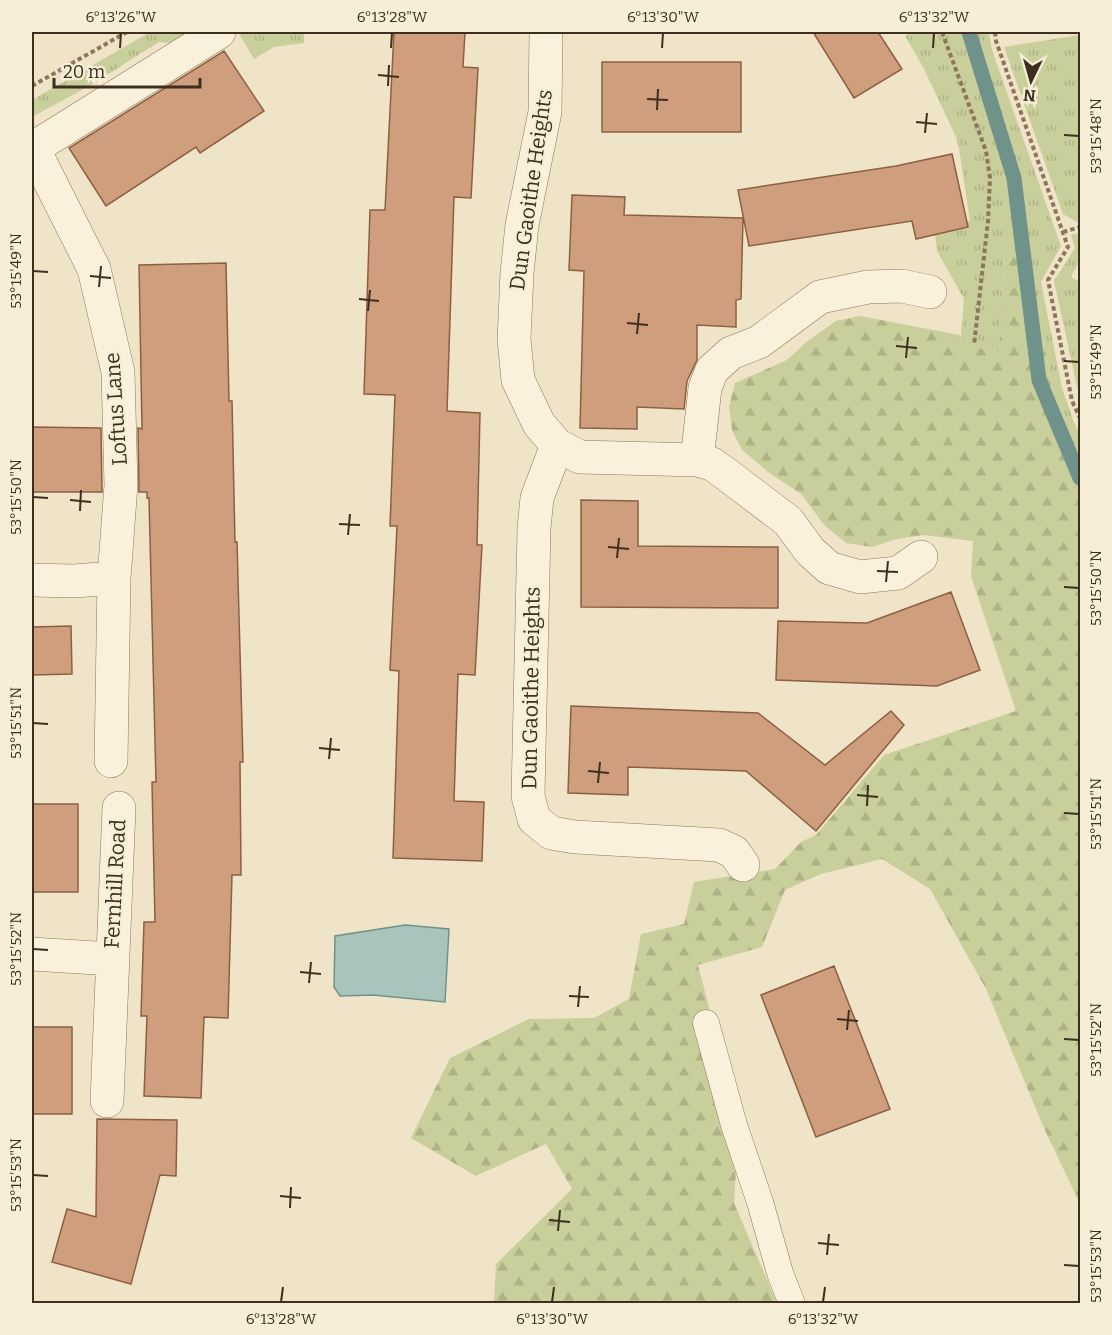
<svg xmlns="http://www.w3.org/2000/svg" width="1112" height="1335" font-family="Bitter,serif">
  <defs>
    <pattern id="grass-tufts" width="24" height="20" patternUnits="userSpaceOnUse" patternTransform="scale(1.5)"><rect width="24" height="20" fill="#c9cf9b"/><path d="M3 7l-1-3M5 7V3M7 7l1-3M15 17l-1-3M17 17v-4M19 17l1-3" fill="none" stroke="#aeb285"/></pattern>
    <pattern id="forest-firs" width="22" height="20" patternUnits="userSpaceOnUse" patternTransform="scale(1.5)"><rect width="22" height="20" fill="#c9cf9b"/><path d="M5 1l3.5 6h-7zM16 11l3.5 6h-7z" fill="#aeb285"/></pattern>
  </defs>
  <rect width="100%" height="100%" fill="#f0e4c8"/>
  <path fill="url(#grass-tufts)" d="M150,32H200L180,44L159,42L91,85L32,117V100Z
    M238,32H304V43L274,47L254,59Z
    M913,32H989L992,50L1061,246L1041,282L1062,388L1073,420L1080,434V456L1066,430L1052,388L1033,278L1006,239L999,351L960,345L964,299L937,251L934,226L970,221L959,148L956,137L923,67L905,36Z
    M1080,35V221L1077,222L1063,214L1004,47Z
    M1080,233V260L1071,277L1080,282V400L1054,281L1075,248L1071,235Z"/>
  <path fill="url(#forest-firs)" d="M1006,238L1033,278L1052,388L1066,430L1080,456V1204L1043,1126L986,989L930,889L882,859L821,874L785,890L762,947L698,965L739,1122L734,1203L777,1303H494L496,1264L572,1189L546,1144L476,1176L411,1138L450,1058L529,1019L594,1018L629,999L641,934L684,924L694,882L775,869L801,842L816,835L884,755L1016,711L971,576L973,541L924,535L897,539L872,547L846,543L824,525L801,494L768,472L742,450L732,430L729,407L735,383L787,360L805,343L836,321L860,316L960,335L961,345L999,351Z"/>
  <path fill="#a9c4bc" stroke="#6f938a" stroke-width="1.5" d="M405,925L449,929L445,1002L373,995L340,996L334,987L335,936Z"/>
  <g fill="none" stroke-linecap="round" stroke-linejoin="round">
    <path stroke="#6f938a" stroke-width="15" d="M969,32L1014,178L1039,380L1080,478"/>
  </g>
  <path fill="#cf9f7d" stroke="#8d5f41" stroke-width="1.5" d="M394,32H465L463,67L478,68L471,198L454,197L447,411L480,413L477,545H482L475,675L458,674L454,801L484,802L482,861L393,858L399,671L390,670L397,526H390L395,395L364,394L370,210H385Z
    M813,32H878L902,69L854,98Z
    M224,51L264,111L200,153L196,147L106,206L69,148Z
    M602,62H741V132H602Z
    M952,154L968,227L916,239L912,221L749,246L738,190L896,166Z
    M572,195L625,197L624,215L743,218L741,299L736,300V327L697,325V360L687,381L684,409L637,407V429L580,428L584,271L569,270Z
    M226,263L229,401H232L235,542H237L243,762H240L241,875H232L228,1018L204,1017L201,1098L144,1096L147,1016H141L144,922H155L152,782H156L149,498H147V492H139L138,428L142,429L139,265Z
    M32,427L101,428L102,492H32Z
    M581,500L638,501V546L778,547V608L581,607Z
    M951,592L980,670L937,686L776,680L778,621L867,623Z
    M71,626L72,674L32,675V627Z
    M571,706L758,713L825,765L891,711L904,725L816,831L746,771L628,767V795L568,793Z
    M33,804H78V892H32Z
    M834,966L890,1109L816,1137L761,995Z
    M32,1027H72V1114H32Z
    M97,1119L177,1120L176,1176L160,1175L131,1284L52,1262L67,1209L96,1217Z"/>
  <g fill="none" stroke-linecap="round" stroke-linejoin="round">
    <defs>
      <path id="service" d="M706,1023L734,1125L760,1202L780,1273L792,1304"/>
      <path id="minor" d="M546,32L545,112L522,225L517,273L514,339L518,380L539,424L557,445L580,457L697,460L712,464L726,474L788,521L810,551L829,568L860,577L898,573L921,557
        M33,148L94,269L118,372L121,485L114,578L111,761
        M32,149L219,32
        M557,445L537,498L534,528L528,796L534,819L551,833L575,837L719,845L734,852L743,865
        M697,460L705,388L712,370L731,353L759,342L820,297L868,287L902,286L930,292
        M32,580L74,581L114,578
        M32,954L112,959
        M107,1101L119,808"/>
    </defs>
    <use href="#service" stroke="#8d765c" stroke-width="27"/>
    <use href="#minor" stroke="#8d765c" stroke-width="34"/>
    <path stroke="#8d765c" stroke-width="4" stroke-dasharray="4.5 3" stroke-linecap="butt" d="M893,32H896
      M942,32L986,151L990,178L988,221L974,345
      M995,32L996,41L1068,247L1048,280L1072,401L1080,418
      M32,86L127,32
      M1063,232L1080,227"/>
    <use href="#service" stroke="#faf1dc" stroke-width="26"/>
    <use href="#minor" stroke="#faf1dc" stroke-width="33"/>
  </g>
  <path fill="none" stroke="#3d2e20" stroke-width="2" d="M120,48L121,33M391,48L392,33M662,48L663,33M933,48L934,33M378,75L399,77M388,86L389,65M647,99L668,100M657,110L658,89M916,122L937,124M925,133L927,113M1064,135L1079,136M33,271L48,272M90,276L111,278M99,287L101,266M359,299L379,301M368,311L370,290M627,323L648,325M637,334L639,313M896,346L917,348M906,358L908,337M1064,361L1079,362M33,497L48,498M70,500L91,502M80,511L81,490M339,524L360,525M348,535L350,514M608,547L629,549M617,558L619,538M877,571L898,572M886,582L888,561M1064,587L1079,588M33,723L48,724M319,748L340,750M329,759L331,738M588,771L609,773M598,783L600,762M857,795L878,797M867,806L868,785M1064,813L1079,814M33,949L48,950M300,972L321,974M309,983L311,962M569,996L589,997M578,1007L580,986M837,1019L858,1021M847,1030L849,1010M1064,1039L1079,1040M33,1175L48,1176M280,1196L301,1198M290,1208L291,1187M549,1220L570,1222M558,1231L560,1210M818,1243L839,1245M827,1255L829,1234M1064,1265L1079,1266M281,1302L283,1287M552,1302L554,1287M823,1302L825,1287"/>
  <g text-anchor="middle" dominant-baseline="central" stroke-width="4.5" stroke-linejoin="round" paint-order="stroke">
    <g font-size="21" fill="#3d2e20" stroke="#f7eed8">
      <text transform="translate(531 190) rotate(-82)">Dun Gaoithe Heights</text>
      <text transform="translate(116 409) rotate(-94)">Loftus Lane</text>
      <text transform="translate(531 688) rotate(-89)">Dun Gaoithe Heights</text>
      <text transform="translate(115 884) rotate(-87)">Fernhill Road</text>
    </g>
  </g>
  <rect width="1112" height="1335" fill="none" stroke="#f7eed8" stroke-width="66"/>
  <g transform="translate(1031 81) rotate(185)" stroke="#f7eed8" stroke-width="4.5" paint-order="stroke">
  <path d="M0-4.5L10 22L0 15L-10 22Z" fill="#3d2e20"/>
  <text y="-9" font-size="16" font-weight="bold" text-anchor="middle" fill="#3d2e20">N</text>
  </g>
  <path d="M54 78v9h146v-9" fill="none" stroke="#3d2e20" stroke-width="3"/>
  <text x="63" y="78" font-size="18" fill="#3d2e20" stroke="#f7eed8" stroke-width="4.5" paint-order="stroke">20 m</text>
  <rect x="33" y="33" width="1046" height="1269" fill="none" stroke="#3d2e20" stroke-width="2"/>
  <g font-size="15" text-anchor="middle" fill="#3d2e20">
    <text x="121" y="22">6°13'26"W</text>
    <text x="392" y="22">6°13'28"W</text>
    <text x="663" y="22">6°13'30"W</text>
    <text x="934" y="22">6°13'32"W</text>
    <text transform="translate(1096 136) rotate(-90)" y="5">53°15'48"N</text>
    <text transform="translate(16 271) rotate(-90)" y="5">53°15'49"N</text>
    <text transform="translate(1096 362) rotate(-90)" y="5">53°15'49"N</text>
    <text transform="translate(16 497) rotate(-90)" y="5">53°15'50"N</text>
    <text transform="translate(1096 588) rotate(-90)" y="5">53°15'50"N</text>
    <text transform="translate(16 723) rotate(-90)" y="5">53°15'51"N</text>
    <text transform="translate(1096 814) rotate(-90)" y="5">53°15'51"N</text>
    <text transform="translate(16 949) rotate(-90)" y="5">53°15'52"N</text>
    <text transform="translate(1096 1040) rotate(-90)" y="5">53°15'52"N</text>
    <text transform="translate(16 1175) rotate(-90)" y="5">53°15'53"N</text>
    <text transform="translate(1096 1266) rotate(-90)" y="5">53°15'53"N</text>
    <text x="281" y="1324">6°13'28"W</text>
    <text x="552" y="1324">6°13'30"W</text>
    <text x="823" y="1324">6°13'32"W</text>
  </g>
</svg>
